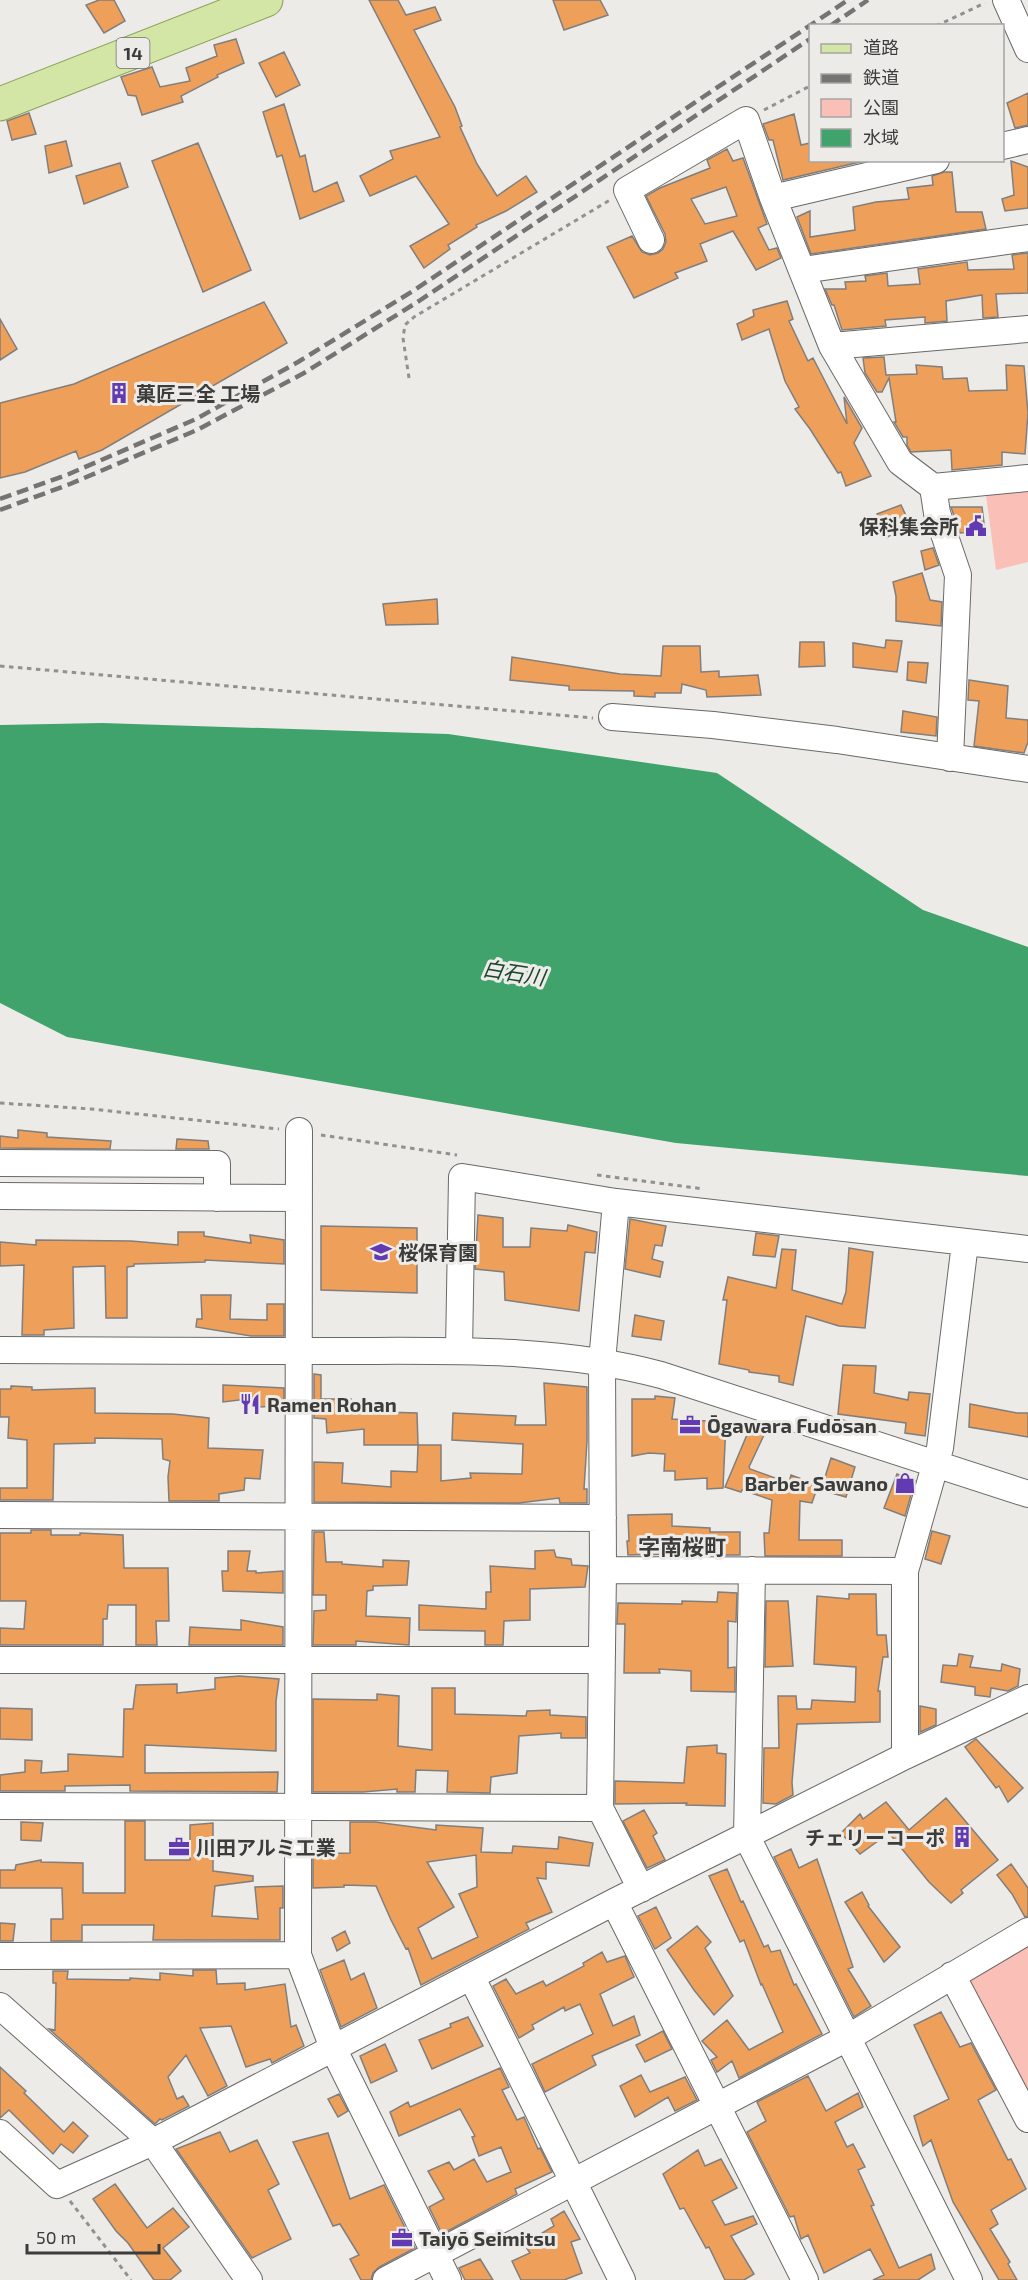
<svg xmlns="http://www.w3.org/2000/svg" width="1028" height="2280" font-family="'Exo 2','Noto Sans JP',sans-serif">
  <rect width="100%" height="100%" fill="#ecebe8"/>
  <path fill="#fabfb6" d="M1028,491V562L996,570L986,495Z
    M1028,1945V2108L965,1984Z"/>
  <path fill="#40a36b" d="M102,723L448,734L717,773L923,910L1028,947V1176L676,1143L67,1037L0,1003V725Z"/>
  <path fill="#eea05b" stroke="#817e7c" stroke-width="1.5" fill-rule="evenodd" d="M99,0H114L125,21L104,33L86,5Z
    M369,0H398L406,15L435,7L441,20L414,30L455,107L462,126L460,127L477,164L497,196L526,176L537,192L506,211L476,225L477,227L448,245L450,249L424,268L410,246L449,224L416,176L370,196L360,176L393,159L390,151L440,137Z
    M553,0H600L608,15L564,30Z
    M236,39L244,63L217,75L218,77L181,96L183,102L142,115L136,96L128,95L121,77L152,67L160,87L190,81L186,68L217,56L214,45Z
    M284,52L300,85L276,97L259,63Z
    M1028,93V125L1015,128L1007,103Z
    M284,104L300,157L305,155L313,191L315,192L337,182L344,201L300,219L282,155L277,157L263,112Z
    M29,113L36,134L12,140L7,121Z
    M794,114L801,145L810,143V160L864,161L783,180L773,140H769L763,124Z
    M66,141L72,166L49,173L45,146Z
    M198,143L251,270L203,292L152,161Z
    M727,149L733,161L743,158L767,224L758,228L769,250L777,248L781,258L756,270L733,231L700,244L707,261L675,273L678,278L634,298L607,247L632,236L642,252L650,255L658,253L663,249L666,242L665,234L646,196L660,188L710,168L707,160ZM726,187L737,216L705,224L691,199Z
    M1011,161L1028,167V208L1005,211L1002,199L1014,195Z
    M120,163L128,187L84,204L76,176Z
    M944,172H952L956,212H982L986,229L811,254L797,217L810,211V237L855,230L853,207L876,202L909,199L907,188L933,185L932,176Z
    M1028,253V293L996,294L998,317L983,318L982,295L946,301L947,321L925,323V317L885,320L886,326L842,330L834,305H832L825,289H846L845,282L866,281L865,276L887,273L888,286L920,284L918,269L967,262L968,270L1014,269L1012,255Z
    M787,301L793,319L789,321L808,361L813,358L847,424L844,397L862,428L854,443L871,476L846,486L841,472L838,473L810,429L795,409L799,407L785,381L769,329L742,340L737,324L754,316L753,310Z
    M264,302L287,343L102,450L79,459L76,451L25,472L0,478V403L74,384Z
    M0,319L17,349L0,360Z
    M884,357L886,375L917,374L916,365L942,367L943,379L967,378L969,391L1007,390L1006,365L1024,366L1028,413L1025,454L1002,452V465L952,470L951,450L911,452L907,445V437H903L894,422H896L889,378L882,392H877L865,373L863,358Z
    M901,505L910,524L886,538L877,514Z
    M951,507H982L985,531L960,533Z
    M933,548L939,565L925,570L921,551Z
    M922,573L930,600L942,602L941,626L896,621V596L893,582Z
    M437,599L438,624L386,625L383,604Z
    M886,640L902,641L897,672L853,667V643L885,648Z
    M800,642H824L825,666L799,667Z
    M663,646H700L701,672L719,671V677L758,675L761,695L707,697L706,690L682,684L681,693H655V697L634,696V691L569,690V686L510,680L512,657L620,674L661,676Z
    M908,662L928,663L926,683L907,680Z
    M969,680L1008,686L1006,718L1028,720V742L1024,753L974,746L979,701L968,700Z
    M903,711L937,717L936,736L901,732Z
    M18,1130L47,1133V1137L111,1141L110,1149L0,1148V1136L18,1138Z
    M177,1139L208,1141L209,1149H176Z
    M478,1215L503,1218V1247H530L531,1228L567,1231L568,1225L597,1232L595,1253L585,1252L579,1311L505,1300L504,1272L475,1269Z
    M630,1219L666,1226L662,1246L655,1245L652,1259L663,1262L660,1277L625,1269Z
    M321,1226L417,1228V1293L321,1290Z
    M178,1232H204V1236L251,1243L250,1235L284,1240V1264L205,1260V1262L134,1264V1266L127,1267V1318H106L105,1266L73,1267L74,1328L44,1330V1335H22L24,1265L0,1266V1242L36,1245V1240L131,1241L178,1245Z
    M756,1233L779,1236L775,1257L753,1255Z
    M849,1248L873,1252L865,1328L839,1326L806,1316L793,1385L779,1382V1376L749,1372V1370L719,1364L727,1300H723L728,1277L776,1288L782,1249L796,1250L792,1290L842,1304L846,1292Z
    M201,1295H231L230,1319L267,1320V1304H284V1336H251L196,1327L197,1319H202Z
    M635,1315L664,1321L661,1340L632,1336Z
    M843,1365L876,1366L874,1393L908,1400L909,1392L930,1394L925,1436L905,1433L906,1423L838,1414Z
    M314,1374L321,1375V1399H351V1411L417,1413L418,1445H364V1429L327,1433L326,1419L314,1418Z
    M544,1383L587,1387V1441L584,1489H587V1503H560L559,1498L519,1503L314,1502V1462L343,1463L342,1483L391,1487V1471L417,1472L418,1445H441V1481L471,1478L470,1473L522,1474L523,1444L452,1440L453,1413L516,1416L515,1425H546Z
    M223,1385L284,1388V1406L257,1407L256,1398L223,1402Z
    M11,1386L32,1387V1390L95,1388V1413L173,1414L209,1418L208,1448L263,1450L260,1479L245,1478L244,1490L219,1494V1501H169L168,1477L170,1461L163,1459L162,1439L95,1438V1443L54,1444L53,1500H0V1488H27V1440L8,1438L9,1417H0V1389H11Z
    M655,1396L675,1398L672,1419L726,1422L723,1488L707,1489V1478L675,1480V1471H664L665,1454L649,1453L632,1456V1399H655Z
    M970,1404L1017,1413H1028V1437L969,1427Z
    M749,1430L764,1435L749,1467L750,1469L789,1483L791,1475L818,1485L812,1503L800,1501L799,1540H842V1556H765L764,1533H769L772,1500L742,1490L741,1492L725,1487Z
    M831,1458L855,1467L846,1497L821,1490Z
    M897,1474L915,1481L905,1516L884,1508Z
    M672,1514V1526L710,1528V1532H740V1555H720V1553L628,1555L627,1541H629L628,1515Z
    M31,1530H51V1535H80V1533L123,1535L124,1568H168L169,1621H156L157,1645H136V1605H108L107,1619H103V1645H0V1628L24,1629L26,1601H0V1533H31Z
    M932,1531L950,1536L941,1564L925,1559Z
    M314,1532H324L326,1562H342V1564L383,1567V1560L409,1561L407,1585L373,1586V1590L367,1591L366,1616L410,1618L409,1645L356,1641V1645H313L314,1611L326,1610V1595H313Z
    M554,1550L556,1557L571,1559L572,1565L588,1566L585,1587L530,1589V1620L504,1621L503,1645H485V1631L419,1630V1605L486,1609V1592H491L490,1566L535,1569V1551Z
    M228,1551H250L247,1571H256V1573L283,1571V1593L223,1591L222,1571H228Z
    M718,1592L737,1593L736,1622L728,1621V1668L735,1667V1692L691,1691V1671L659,1669L660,1673H624L625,1624H617L618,1603L682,1604V1601L717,1602Z
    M849,1594H876L877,1635H886L888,1657H883L878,1691H880V1722L797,1724L792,1782L793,1795L776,1804L763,1803L764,1748H779L778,1696H796L797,1709H811L812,1700L855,1702L856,1667L814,1664L817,1596L849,1599Z
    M766,1601H788L793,1666L765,1667Z
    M241,1620L283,1627V1645H189L190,1627L241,1630Z
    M959,1654L973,1656L970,1667L1001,1671L1002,1664L1020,1669L1018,1686L1008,1691L991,1688L990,1697L975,1695V1687L941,1682L943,1665L957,1666Z
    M239,1676L279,1679L276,1701V1751L145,1745V1773L278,1772L277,1792L130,1791V1785L65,1786V1791H0V1775L25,1772V1760L42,1761L41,1773L68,1771V1754L123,1757L124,1709H133L136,1685L177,1684V1693L215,1689V1678Z
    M432,1688H455V1714L526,1716L527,1711L550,1710V1715L586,1717V1738H561V1733L519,1736L517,1773L491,1777L490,1793L447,1792L448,1771L416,1770L415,1792H397V1789L363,1792H313V1699L377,1700V1694L399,1696L398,1746L432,1750Z
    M920,1706L936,1709V1725L920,1732Z
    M0,1708L32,1709V1740L0,1739Z
    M976,1739L1023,1788L1008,1802L999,1786L996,1788L965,1747Z
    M717,1745V1753L726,1754L725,1806L686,1805L687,1803L615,1804V1781L684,1783L687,1747Z
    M946,1798L998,1860L961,1890L963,1893L951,1903L929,1882L889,1833L860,1854L841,1833L860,1814L863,1819L886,1802L909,1830Z
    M644,1810L657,1833L653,1836L665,1860L647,1868L623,1821Z
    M125,1821H145V1860H190V1825L213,1823V1871L253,1876V1881L215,1886L212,1916L258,1919L255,1887L283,1886V1908H280V1940H153L154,1925H82V1941H51V1919H63L62,1888H0V1870H15L16,1865L41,1860V1862L83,1863V1893H125Z
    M21,1822L43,1823L41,1841L21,1840Z
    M350,1822H375L436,1830V1825L483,1828L481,1852L512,1853L513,1846L558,1849L559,1837L593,1843L589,1866L546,1862V1879L537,1878L552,1912L526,1923L529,1929L421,1985L408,1948L406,1949L391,1920L376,1886L344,1885V1887L313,1888V1854L350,1853ZM476,1855L477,1887L459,1894L478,1937L432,1959L418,1928L454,1907L427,1862Z
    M791,1849L799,1868L817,1859L853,1967L848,1969L871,2006L854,2017L774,1857Z
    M1011,1864L1028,1888V1916L1025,1917L1012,1894L997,1875Z
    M727,1869L741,1902L743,1901L764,1947L768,1945L771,1952L780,1950L794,1985L796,1984L822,2034L739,2078L732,2061L717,2072L711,2060L717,2057L702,2041L727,2020L749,2050L783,2032L762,1984L761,1985L744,1940L740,1942L709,1876Z
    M862,1892L869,1905L868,1906L900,1947L884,1962L845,1902Z
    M656,1907L671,1938L655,1949L638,1916Z
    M0,1923L15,1924L13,1941H0Z
    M697,1926L711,1942L705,1948L733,1996L714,2015L694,1990L667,1950Z
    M345,1931L350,1943L337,1951L332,1938Z
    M602,1952L607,1962L625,1956L634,1977L600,1994L613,2026L634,2016L640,2035L592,2056L596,2065L545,2092L532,2064L593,2034L580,2004L565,2011L564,2007L532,2025L534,2029L519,2038L493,1986L506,1979L516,1994L543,1981L546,1986L584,1966L583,1963Z
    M344,1960L351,1980L364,1973L377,2008L341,2027L320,1970Z
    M193,1970H216L217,1984L245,1983V1990L285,1984L291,2027L296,2025L304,2046L272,2063L270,2059L246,2067L231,2026L200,2028L227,2086L208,2096L186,2055L168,2077L177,2099L183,2096L189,2106L162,2120L160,2119L155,2124L49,2029L55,2030L56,1983H53V1971H68L67,1979L130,1980V1978L160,1980V1973L193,1976Z
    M941,2012L960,2047L971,2043L996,2090L978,2100L1008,2160L1011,2159L1026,2189L991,2210L998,2224L990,2229L1010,2262L1008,2264L1017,2280H999L953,2202L931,2140L923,2146L914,2116L949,2099L914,2025Z
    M468,2017L483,2046L432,2069L419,2040L451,2027L450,2024Z
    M663,2031L672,2049L645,2062L636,2045Z
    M385,2044L397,2071L371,2083L360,2056Z
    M0,2067L26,2091L24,2093L64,2132L73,2122L88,2136L73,2153L61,2144L53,2154L9,2110L0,2118Z
    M500,2068L509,2087L502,2090L517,2120L524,2117L538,2149L540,2148L552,2172L515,2189L517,2194L442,2234L429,2207L444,2199L428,2171L449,2162L454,2170L474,2159L487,2182L511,2172L501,2147L479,2156L472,2137L475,2136L460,2109L399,2136L390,2112L408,2102L410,2107Z
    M641,2075L650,2092L685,2077L697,2100L675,2111L668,2097L635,2117L620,2086Z
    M808,2076L826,2111L858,2093L863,2107L835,2122L847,2147L853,2144L865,2167L858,2170L874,2205L871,2206L899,2268L931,2254L935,2269L918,2280H873L884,2275L870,2249L824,2273L808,2235L801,2239L794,2216L790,2217L747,2132L766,2121L757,2102Z
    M339,2094L348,2111L338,2117L328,2099Z
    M220,2132L230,2152L257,2140L279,2184L268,2190L291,2239L252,2258L176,2149Z
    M328,2133L350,2199L384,2185L415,2248L379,2267L373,2273L371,2280H361L350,2259L359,2255L340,2224L333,2226L293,2142Z
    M698,2150L705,2166L721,2159L737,2188L712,2201L725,2225L753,2216L757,2224L731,2236L754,2274L744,2280H725L709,2247L706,2248L684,2208L680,2209L663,2174Z
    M115,2184L147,2228L173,2208L189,2227L163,2248L181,2271L170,2280H154L128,2243L116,2231L93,2199Z
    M564,2211L580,2239L571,2242L582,2273L564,2280H521L512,2261L530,2253L524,2244L554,2226L551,2219Z
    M480,2259L493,2280H465L459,2268Z"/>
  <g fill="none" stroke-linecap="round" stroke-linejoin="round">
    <defs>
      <path id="minor" d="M1006,0L1028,49
        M1002,146L1028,140
        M936,160L773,198L832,346L900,462L933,487L1028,478
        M651,240L627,190L746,120L773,198
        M803,270L1028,238
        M832,346L1028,329
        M933,487L937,513L958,575L950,758
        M612,717L713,725L837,740L1028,769
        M299,1131L298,1955L333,2048L448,2280
        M0,1163L217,1164V1198
        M0,1196L299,1198
        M0,1350C113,1351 227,1351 340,1351C447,1351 557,1347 661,1375L1028,1494
        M459,1351L462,1177L616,1202
        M0,1515L603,1518
        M603,1570L905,1571
        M752,1570L747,1837L969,2280
        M0,1660H601
        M905,1756V1571L940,1448L965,1243
        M0,1806L600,1808
        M641,1889L600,1808L603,1570L602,1362L616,1202L1028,1249
        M614,1902L805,2280
        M0,1956L298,1955
        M952,1975L1028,2119
        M472,1978L622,2280
        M0,2006L153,2142L249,2280
        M0,2133L57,2185L153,2142L614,1902L905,1756L1028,1698
        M386,2280L849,2037L1028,1931"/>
      <path id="major" d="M0,104L266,0"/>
    </defs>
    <use href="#minor" stroke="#6a6966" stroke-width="28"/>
    <use href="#major" stroke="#8ba059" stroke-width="35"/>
    <path stroke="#92918f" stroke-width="3" stroke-dasharray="4.5 4.5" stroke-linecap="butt" d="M936,26L985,3
      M764,110L810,86
      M409,378L403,338L405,325L414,317L610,200
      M0,666L593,718
      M0,1103L91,1109L279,1129
      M321,1135L457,1155
      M597,1175L704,1189
      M70,2201L131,2280"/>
    <use href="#minor" stroke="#fff" stroke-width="26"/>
    <use href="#major" stroke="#d3e6a5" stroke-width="33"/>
    <path stroke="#757473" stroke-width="4.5" stroke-dasharray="12 6" stroke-linecap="butt" d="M830,26L868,0
      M0,499L69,474L196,419L298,362L413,291L848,0
      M0,510L70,484L197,430L304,373L419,301L810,39"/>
  </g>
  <defs>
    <symbol id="building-bare" viewBox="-9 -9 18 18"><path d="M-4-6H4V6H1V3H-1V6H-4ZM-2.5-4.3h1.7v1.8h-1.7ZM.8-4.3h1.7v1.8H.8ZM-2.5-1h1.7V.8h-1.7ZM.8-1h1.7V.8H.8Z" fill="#623ab2" stroke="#ecebe8" stroke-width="2.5" paint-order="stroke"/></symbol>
    <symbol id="civic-bare" viewBox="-9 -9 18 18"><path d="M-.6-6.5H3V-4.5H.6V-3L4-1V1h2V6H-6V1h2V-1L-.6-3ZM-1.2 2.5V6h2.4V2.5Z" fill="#623ab2" stroke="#ecebe8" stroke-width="2.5" paint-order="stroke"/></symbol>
    <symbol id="school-bare" viewBox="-9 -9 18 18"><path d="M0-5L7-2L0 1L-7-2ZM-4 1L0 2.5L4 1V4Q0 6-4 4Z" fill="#623ab2" stroke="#ecebe8" stroke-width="2.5" paint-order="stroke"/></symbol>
    <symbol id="restaurant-bare" viewBox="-9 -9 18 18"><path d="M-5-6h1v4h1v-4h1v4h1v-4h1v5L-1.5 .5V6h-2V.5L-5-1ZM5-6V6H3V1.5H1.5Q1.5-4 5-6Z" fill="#623ab2" stroke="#ecebe8" stroke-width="2.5" paint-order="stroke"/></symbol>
    <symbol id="office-bare" viewBox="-9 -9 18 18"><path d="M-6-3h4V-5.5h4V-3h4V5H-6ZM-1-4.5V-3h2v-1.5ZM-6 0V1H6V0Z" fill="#623ab2" stroke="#ecebe8" stroke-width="2.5" paint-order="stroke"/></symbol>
    <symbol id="shop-bare" viewBox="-9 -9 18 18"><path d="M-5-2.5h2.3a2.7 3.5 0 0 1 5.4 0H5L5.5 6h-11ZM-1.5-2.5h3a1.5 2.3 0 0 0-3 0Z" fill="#623ab2" stroke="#ecebe8" stroke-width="2.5" paint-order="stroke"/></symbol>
  </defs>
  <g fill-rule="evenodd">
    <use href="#building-bare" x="104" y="378" width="30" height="30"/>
    <use href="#civic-bare" x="961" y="511" width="30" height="30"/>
    <use href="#school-bare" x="366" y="1237" width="30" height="30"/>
    <use href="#restaurant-bare" x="235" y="1389" width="30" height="30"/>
    <use href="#office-bare" x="675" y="1410" width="30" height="30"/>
    <use href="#shop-bare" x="890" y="1468" width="30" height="30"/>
    <use href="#building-bare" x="947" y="1822" width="30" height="30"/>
    <use href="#office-bare" x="164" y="1832" width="30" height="30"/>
    <use href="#office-bare" x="387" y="2223" width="30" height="30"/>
  </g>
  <g text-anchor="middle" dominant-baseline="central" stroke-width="6" stroke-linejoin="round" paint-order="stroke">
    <rect fill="#ecebe8" stroke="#71706f" stroke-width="1.5" x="116.5" y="38" width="33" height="30" rx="4.5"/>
    <g font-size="18" font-weight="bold" fill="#3c3c3b">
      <text x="133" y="53">14</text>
    </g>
    <g font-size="20" font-weight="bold" fill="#3c3c3b" stroke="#ecebe8" text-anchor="start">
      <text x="136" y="393">菓匠三全 工場</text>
      <text x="959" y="526" text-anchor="end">保科集会所</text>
      <text x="398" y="1252">桜保育園</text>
      <text x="267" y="1404">Ramen Rohan</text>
      <text x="707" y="1425">Ōgawara Fudōsan</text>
      <text x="888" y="1483" text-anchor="end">Barber Sawano</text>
      <text x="945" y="1837" text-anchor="end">チェリーコーポ</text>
      <text x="196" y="1847">川田アルミ工業</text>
      <text x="419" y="2238">Taiyō Seimitsu</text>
    </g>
    <g font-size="21" font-style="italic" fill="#1c452d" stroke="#ecebe8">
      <text transform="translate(514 972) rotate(9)">白石川</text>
    </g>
    <g font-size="22" font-weight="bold" fill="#3c3c3b" stroke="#ecebe8">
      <text x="682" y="1546">字南桜町</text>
    </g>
  </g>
  <rect x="809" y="24" width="195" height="138" fill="#ecebe8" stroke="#a6a5a3" stroke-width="1.5"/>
  <rect x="821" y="44" width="30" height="9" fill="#d3e6a5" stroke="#a6a5a3" stroke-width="1.5"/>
  <text x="863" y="54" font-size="18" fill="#3c3c3b">道路</text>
  <rect x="821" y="74" width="30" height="9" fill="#757473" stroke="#a6a5a3" stroke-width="1.5"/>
  <text x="863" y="84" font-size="18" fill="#3c3c3b">鉄道</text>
  <rect x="821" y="99" width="30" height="18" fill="#fabfb6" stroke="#a6a5a3" stroke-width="1.5"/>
  <text x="863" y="114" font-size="18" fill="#3c3c3b">公園</text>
  <rect x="821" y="129" width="30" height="18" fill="#40a36b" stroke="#a6a5a3" stroke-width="1.5"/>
  <text x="863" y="144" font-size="18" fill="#3c3c3b">水域</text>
  <path d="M27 2244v9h132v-9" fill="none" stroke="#3c3c3b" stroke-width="3"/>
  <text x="36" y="2244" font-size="18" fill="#3c3c3b" stroke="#ecebe8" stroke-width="4.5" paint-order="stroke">50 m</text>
</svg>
